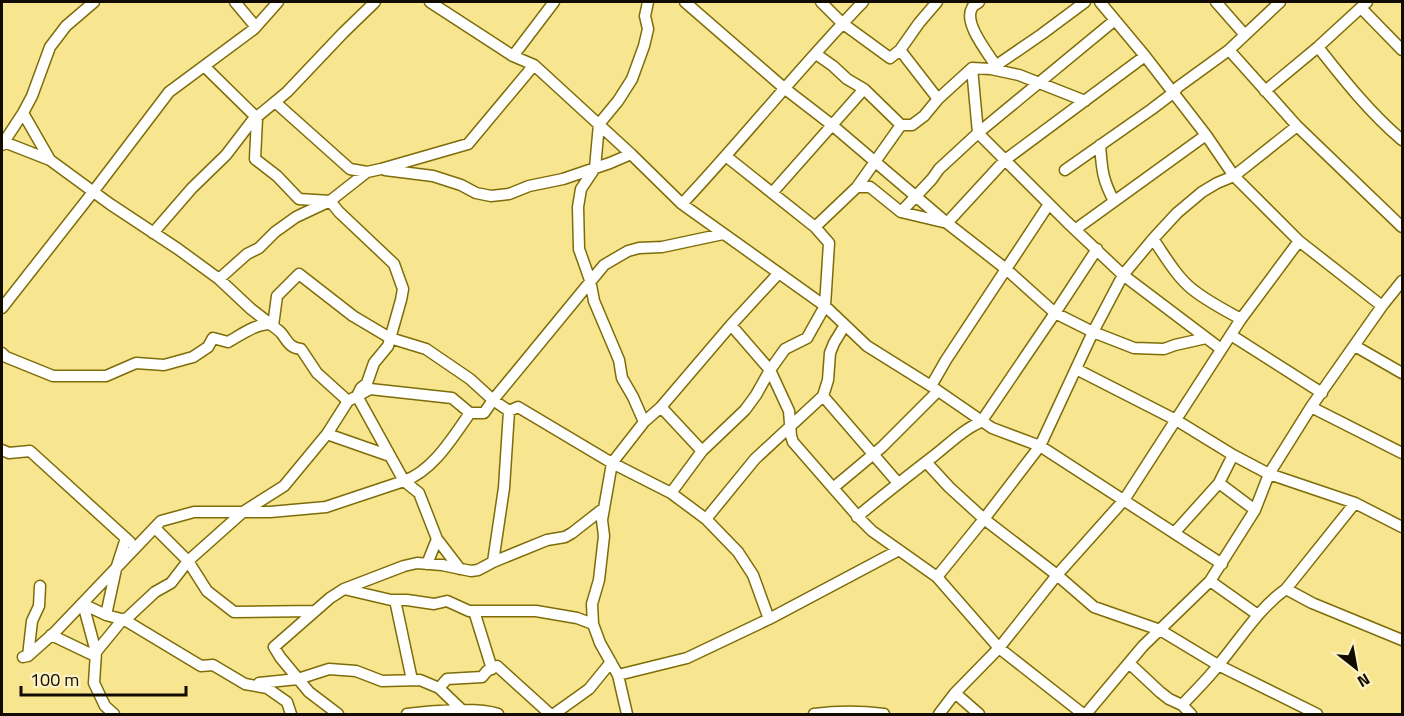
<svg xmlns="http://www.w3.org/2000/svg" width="1404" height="716" font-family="'Titillium Web',sans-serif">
  <rect width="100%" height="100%" fill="#f8e590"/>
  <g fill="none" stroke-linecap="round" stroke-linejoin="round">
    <defs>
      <path id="minor" d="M235,2L256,27
        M430,2L513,56L534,65L631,154L682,204L825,306L867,346L931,386L992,428L1040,446L1222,564
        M685,2L784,88L832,125L947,223L1006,269L1055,313L1093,332L1134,348L1164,349L1175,345L1206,338
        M821,2L842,23L890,58L900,50L938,99L972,68L978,133L1067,222L1123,275L1221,349
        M979,2C977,4 973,5 972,8C963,23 988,53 996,66
        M1100,2L1145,56L1206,135L1234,176L1299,241L1382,306
        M1216,2L1245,35
        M1361,8L1402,50
        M1318,47C1344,80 1370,113 1402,140
        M900,50L919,23L937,2
        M1229,50L1297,126L1402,227
        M816,54L833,66L847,79L864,89L901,125
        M513,56L554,2
        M204,66L257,118L255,159L277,176L299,199L330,201L339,212L394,264L403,289L401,300L388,346L374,363L367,383L361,388L357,396L404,481L419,493L437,539
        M972,68L991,69L1042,34L1085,2
        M991,69L1019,75L1085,101
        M1265,91L1318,47L1367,2
        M275,102L350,169L367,172L381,169L468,144L534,65
        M23,113L50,160
        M4,142L50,160L110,204L178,249L219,279L251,309L273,326L277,296L299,274L353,316L390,338L426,349L470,379L493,400L604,265L628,251L639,248L662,247L723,234
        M2,145L23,113L32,96L50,47L66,26L94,2
        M1100,145C1102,169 1102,179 1114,201
        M385,170L433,176L461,185L476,193L491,196L509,194L529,186L563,179L610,163L631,154
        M1065,170L1152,109L1173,93L1178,87L1229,50L1280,2
        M857,187H870L901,212L943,222
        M772,193L864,89
        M682,204C744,138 800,67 863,2
        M901,212L932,179L939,169L978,133L1115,20
        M947,223L1005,160L1145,56
        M815,227L857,187L901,125H912L924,116L938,99
        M1076,229L1206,135
        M153,233L192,188L226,155L252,121L287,92L343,33L375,2
        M1153,239C1165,256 1176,276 1192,289C1207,301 1224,310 1241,319
        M778,274L731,325L770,370L789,411L791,436L793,442L861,520L872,531L937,577L999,648L1083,714
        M219,279L247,254L259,248L275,232L296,217L330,201L367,172
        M2,308L93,192L169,92L254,29L278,2
        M1231,335L1322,393
        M1355,346L1402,373
        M2,353L6,357L53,376H106L136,363L164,365L193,357L208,347L213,338L228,342C241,335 255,324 270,324C274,327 279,330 282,334C288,342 290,348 301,349L317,373L348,401L370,389L452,398L470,413H484L493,400L509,411L518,407L612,463L671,493L706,519L738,552L753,575L769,619
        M1076,369L1176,420L1233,455L1269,474L1355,503L1402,527
        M931,386L946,360L1049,204
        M823,396L898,483
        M661,407L702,451
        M1311,407L1402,453
        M644,422L661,407L731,325
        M327,434L390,456
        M2,450L9,453L30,451L130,542
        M926,462L949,487L984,519L1057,575L1094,607L1160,630L1218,665L1317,714
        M1219,483L1255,510
        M833,488L882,447L938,391
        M671,493L702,451L745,410L756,395L770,370L785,349L807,338L825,306L829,243L815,227L727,157
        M857,517C883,495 909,475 935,455C950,443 964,429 981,422L1055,313L1097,249
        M706,519L755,459L823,396L828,380L830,353L834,343L845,325
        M155,528L188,561L243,512L284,486L327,434L348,401
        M1175,532L1219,483L1233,455
        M126,538L116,569L106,615L125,620L155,592L171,583L188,561L207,591L234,612L315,611
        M493,562L504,488L509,411
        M427,564L437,539L460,569
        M937,577L984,519L1040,446L1093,332L1123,275L1153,239L1177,213L1202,192L1217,183L1234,176L1297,126
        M1210,581L1258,615
        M344,589L391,600H407L434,604L447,601L469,611H536L577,618L593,624
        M1286,589L1312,603L1402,640
        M395,600L412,680
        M474,611L492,669
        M51,635L95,656
        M96,652L83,604L106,615
        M28,656L32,621L39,606L40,586
        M23,657L28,656L55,632L161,521L194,512H270L326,507L404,481C433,471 453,437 470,413
        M1129,663L1160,692L1169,699L1182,705L1191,714
        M618,675L687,658L769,619L899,550
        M259,683L298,679L329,669L356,671L382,681L420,680L439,688
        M955,693L979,714
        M1182,705C1195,691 1209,678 1220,663C1241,638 1259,608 1286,589L1355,503
        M463,711L439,688L447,679L482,677L487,671L497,666L550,714
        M114,714L105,706L94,683L96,652L123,619L201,666L213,665L245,684L267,688L287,702L291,714
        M338,714L309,692L280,657L274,647L330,598L344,589L404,566L417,563L442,565L471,571L478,570L493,562L547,540L565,537L572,533L604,508
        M407,714C430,711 477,707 498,714
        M554,714L589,689L611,662
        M627,714L618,675L600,643L593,624L592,604L599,580L604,536L602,520L612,463L644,422L633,397L622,378L619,360L594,301L590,280L579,249L578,207L581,189L595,168L599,124L618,101L632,79L644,46L648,29L645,16L648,2
        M814,714C838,711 860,711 884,714
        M939,714L955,693L999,648L1057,575L1124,500L1241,319L1299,241
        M1086,714L1143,646L1210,581L1255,510L1269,474L1311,407L1382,306L1402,281"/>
    </defs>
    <use href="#minor" stroke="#7e6c08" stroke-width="13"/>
    <use href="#minor" stroke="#fff" stroke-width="10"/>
  </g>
  <rect width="1404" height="716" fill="none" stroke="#110b00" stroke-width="6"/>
  <g transform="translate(1356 668) rotate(149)" stroke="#fdf2c1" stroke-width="4.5" paint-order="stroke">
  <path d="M0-4.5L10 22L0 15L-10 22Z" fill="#110b00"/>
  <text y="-9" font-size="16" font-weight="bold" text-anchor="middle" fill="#110b00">N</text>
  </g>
  <path d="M21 686v9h165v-9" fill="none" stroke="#110b00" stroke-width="3"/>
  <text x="30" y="686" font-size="18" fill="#110b00" stroke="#fdf2c1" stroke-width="4.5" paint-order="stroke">100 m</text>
</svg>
